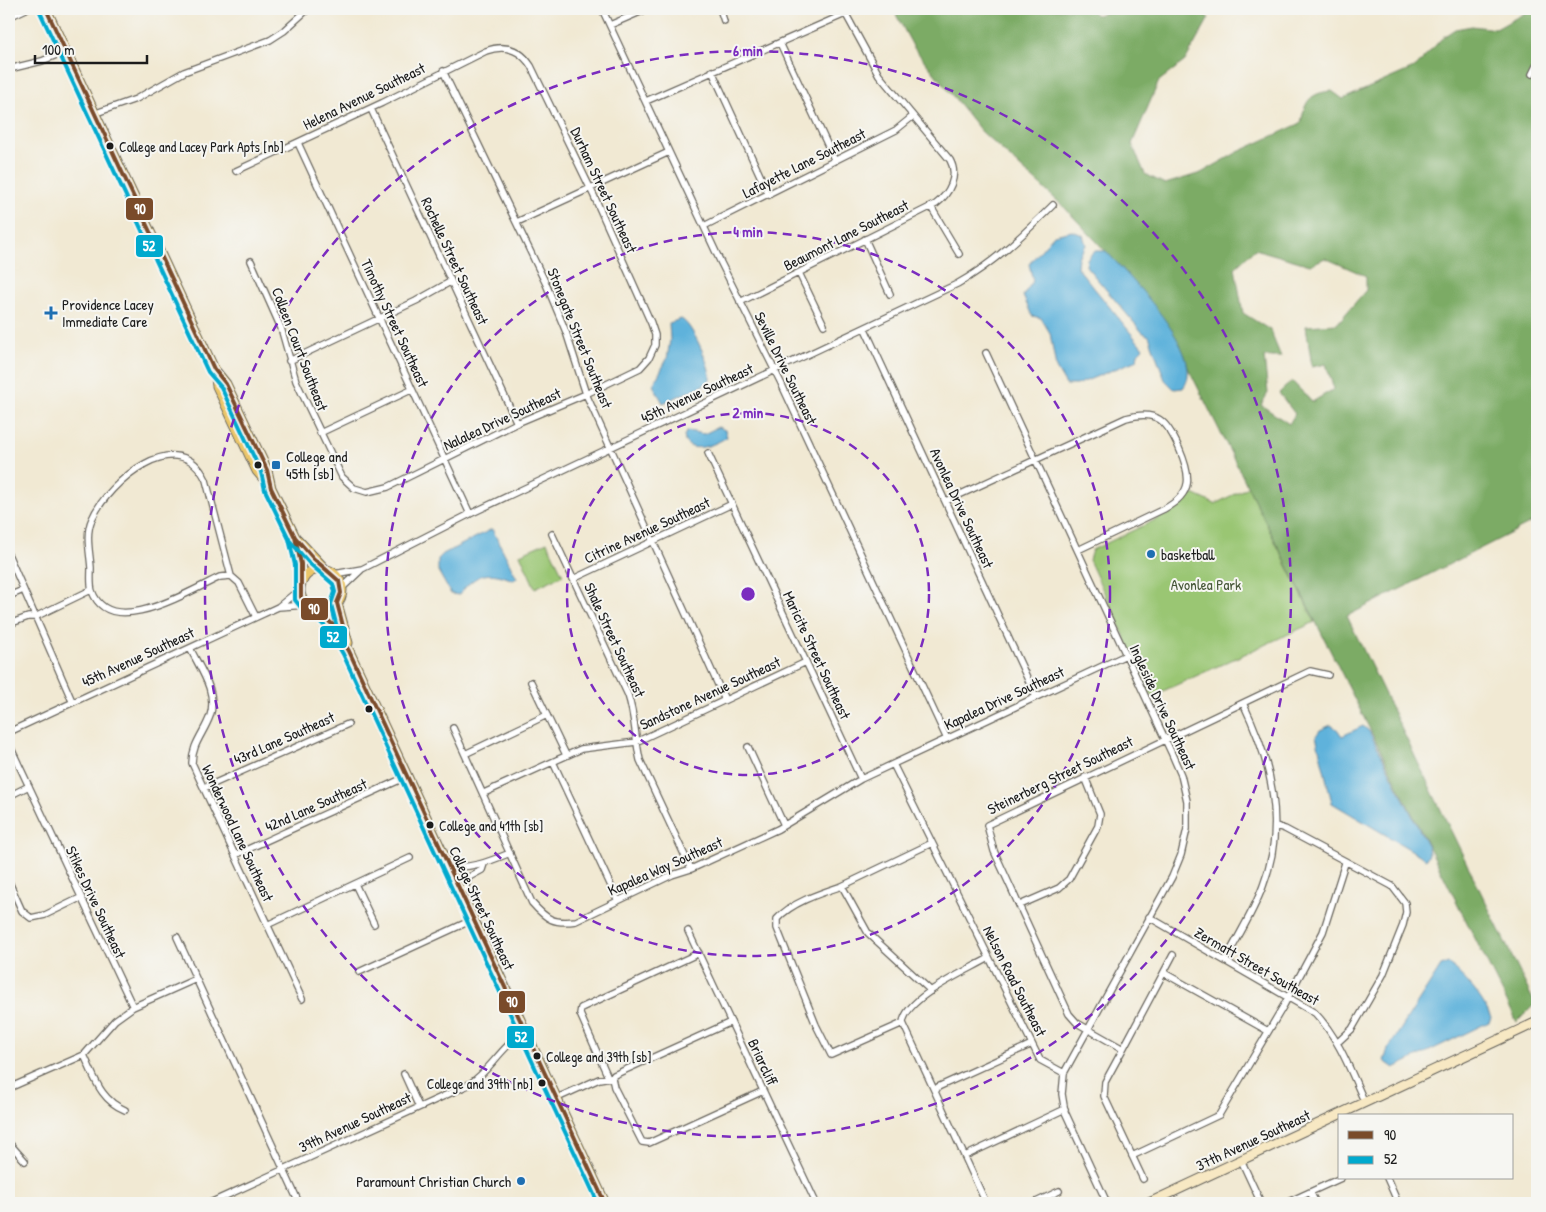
<svg xmlns="http://www.w3.org/2000/svg" width="1546" height="1212" font-family="'Patrick Hand',sans-serif">
  <rect width="100%" height="100%" fill="#f6f6f2"/>
  <filter id="ink" filterUnits="userSpaceOnUse"><feTurbulence type="fractalNoise" baseFrequency=".02" numOctaves="2"/><feDisplacementMap in="SourceGraphic" scale="10" xChannelSelector="R" yChannelSelector="G"/><feConvolveMatrix kernelMatrix="1 2 1 2 8 2 1 2 1" color-interpolation-filters="sRGB"/></filter>
  <filter id="wash" filterUnits="userSpaceOnUse"><feTurbulence type="fractalNoise" baseFrequency=".0096" numOctaves="4" result="noise"/><feDisplacementMap in="SourceGraphic" scale="20" xChannelSelector="R" yChannelSelector="G"/><feGaussianBlur stdDeviation="1.12" result="paint"/><feColorMatrix in="noise" values="0 0 0 0 0 0 0 0 0 0 0 0 0 0 0 0 0 1.4 0 .05"/><feComposite in="paint" operator="in"/></filter>
  <g filter="url(#wash)">
    <rect width="100%" height="100%" fill="#f1e9d3"/>
    <path fill="#9ac673" stroke="#5b7148" d="M1248,487L1315,622L1152,696L1089,560L1092,550L1176,510L1193,494L1215,504Z
      M547,542L563,575L535,588L520,554Z"/>
    <path fill="#7bab65" stroke="#4c6440" fill-rule="evenodd" d="M893,9H1088L1096,15L1124,9H1196L1209,18L1185,61L1159,81L1132,144L1145,174L1165,184L1201,173L1238,152L1301,123C1305,101 1309,93 1332,91L1343,99L1416,67L1443,37L1455,29L1472,26L1496,29L1532,9H1537V520L1347,616L1535,1004L1517,1022L1172,336L1128,275L1064,207L981,131L914,48ZM1255,249L1310,265L1325,258L1366,276V290L1337,324L1306,326L1312,367L1326,364L1334,389L1312,402L1292,381L1279,393L1295,414L1289,424L1261,405L1268,393L1264,357H1281L1270,330L1243,313L1235,268Z"/>
    <path fill="#5fb2db" stroke="#3e677c" d="M1072,231L1083,235L1086,245L1078,257L1077,267L1143,348L1138,353L1137,360L1076,385H1066L1056,368L1050,333L1041,318L1032,316L1023,296L1033,281L1029,264L1054,235Z
      M1094,251H1106C1128,276 1209,355 1183,388L1174,389L1165,380L1149,336L1142,332L1086,266L1087,259Z
      M681,319C691,322 712,368 710,379L708,383L663,403L653,385L667,359L670,340L669,323Z
      M718,427L725,430L727,437C716,444 694,454 685,442L684,435L688,431L704,434Z
      M492,529L517,578L513,580C487,569 475,574 459,595L451,594L438,571V559L443,554Z
      M1331,725L1337,729L1342,736L1363,726L1369,731L1428,847L1429,854L1426,859L1332,803L1316,736L1320,730Z
      M1448,963C1466,980 1481,994 1491,1018L1489,1022L1394,1068L1384,1061L1388,1049L1441,966Z"/>
  </g>
  <g filter="url(#ink)">
    <g fill="none" stroke-linecap="round" stroke-linejoin="round">
      <defs>
        <path id="street" d="M602,9L721,263L781,383L947,739
          M720,9L724,21
          M9,17L26,9
          M610,25L647,9
          M780,43L835,161
          M9,69L42,61L66,51
          M443,71L546,284L566,332L586,394L725,700
          M712,71L769,195
          M1532,74L1537,64
          M646,101L845,14
          M371,109L517,423
          M96,113L136,99L184,72L270,40L284,31L308,9
          M298,143L470,514
          M236,171L382,103L486,51C505,44 520,49 531,66L594,196L651,323L655,335V345L649,358L640,368L586,394L517,423L388,487L367,492L354,488L342,477L296,381L281,328L251,261
          M931,207L959,254
          M517,222L669,152
          M704,226L896,130L912,117
          M865,239L890,294
          M799,273L824,325
          M740,302L936,204C949,194 959,176 950,160L879,75L843,9
          M865,329L1036,697
          M986,353L1171,752L1181,775L1187,801V829L1181,855L1172,877L1064,1073
          M289,361L416,301L450,282
          M320,433L411,390
          M946,501L1126,418C1157,409 1167,421 1179,448C1191,476 1194,493 1164,509L1078,550
          M552,534L628,695C635,716 635,738 640,760L691,869
          M9,556L72,701
          M334,574L362,569L470,514L957,284C994,263 1023,235 1053,205
          M231,576L220,577C191,590 110,641 92,591C90,584 91,576 91,568C90,553 85,534 92,519C108,482 179,422 206,480L231,576L239,583L256,617
          M573,579L732,504
          M341,589L361,570
          M9,596L23,590
          M278,607L307,605
          M9,624L28,617H35L91,590
          M190,648C200,669 218,692 210,716C204,733 192,744 192,763L302,999
          M531,682L566,755
          M453,728L532,903C547,920 554,924 576,921L672,875L691,869L778,829L861,779L708,453
          M9,732L278,607L300,589
          M9,744L133,1007
          M748,747L784,825
          M465,754L547,715
          M553,762L618,901
          M893,764L1040,1060L1064,1073L1062,1094L1065,1112L1107,1203
          M861,779L1126,655
          M204,788L348,724
          M484,793L581,749L636,742L806,662
          M9,796L29,786
          M1276,826L1285,829L1392,886L1405,903L1406,912L1403,925L1383,975L1352,1029L1337,1043
          M235,855L406,777
          M448,866C471,869 488,862 510,853
          M9,882L22,911L31,918L45,915L80,898
          M355,884L374,924
          M842,886C821,893 792,902 777,919V928L816,1025L831,1055L903,1023
          M463,895L469,877L482,870L484,864
          M1020,905L1059,888L1069,879L1098,826L1100,814L1085,777
          M1149,917L1315,1013C1339,1038 1351,1072 1365,1103
          M267,925L410,858
          M688,931L816,1203
          M177,937L299,1203
          M1225,961C1238,936 1253,913 1263,886C1287,824 1271,761 1243,703
          M359,972L472,920
          M1164,973L1268,1031
          M931,991L868,933L842,886L932,843
          M731,1022L614,1075L612,1078L614,1087L642,1142L649,1143L763,1091
          M1123,1049L1173,955
          M84,1055C95,1078 100,1100 125,1110
          M404,1074L419,1107
          M608,1077L580,1014L581,1008L699,953
          M9,1088L84,1055L115,1020L133,1007L196,979
          M935,1092L903,1023C905,997 969,970 989,958
          M555,1099L599,1079L611,1077
          M9,1143L25,1161
          M965,1156L1065,1109
          M1132,1156L1219,1115L1284,1005L1323,932L1345,863
          M1241,1160L1261,1203
          M1387,1178L1398,1203
          M1143,1179L1104,1096L1105,1082L1123,1049L1077,1023L1069,1014L994,851L987,825L1310,671L1328,675
          M1310,1192L1316,1203
          M210,1203L468,1085C491,1071 501,1045 525,1033
          M986,1203L935,1092L938,1087L1032,1044
          M1034,1203L1059,1191
          M1286,1203L1341,1178"/>
        <path id="secondary" d="M1149,1203L1537,1022"/>
        <path id="primary" d="M46,9L214,369L226,384L267,470L271,488L295,537L303,580
          M215,372L217,386L257,471L269,485
          M297,539L326,570
          M300 590a21 21 0 1 1 42 0a21 21 0 1 1-42 0Z
          M337,603L348,643
          M318,611L334,626L349,651L605,1203"/>
      </defs>
      <use href="#street" stroke="#67645c" stroke-width="8"/>
      <use href="#secondary" stroke="#67645c" stroke-width="11"/>
      <use href="#primary" stroke="#67645c" stroke-width="11"/>
      <use href="#street" stroke="#fff" stroke-width="5.5"/>
      <use href="#secondary" stroke="#f7e8c3" stroke-width="9"/>
      <use href="#primary" stroke="#ebc669" stroke-width="9"/>
      <defs>
        <path id="bus-1" d="M46,9L214,369L226,384L267,470L271,488L295,537L301,564V597L307,605L318,611L334,626L349,651L605,1203
          M295,537L313,558L339,581L341,593L337,603L347,641"/>
        <path id="bus-2" d="M40,12L208,372L221,387L261,472L265,490L289,539L295,565V600L303,610L314,616L329,630L343,654L598,1203
          M290,541L309,563L333,584L335,592L331,604L341,643"/>
      </defs>
      <use href="#bus-1" stroke="#f6f6f2" stroke-width="8"/>
      <use href="#bus-2" stroke="#f6f6f2" stroke-width="8"/>
      <use href="#bus-1" stroke="#7a4b2a" stroke-width="4"/>
      <use href="#bus-2" stroke="#00a9ce" stroke-width="4"/>
    </g>
  </g>
  <g fill="none" stroke="#7b2cbf" stroke-width="2.5" stroke-dasharray="9 6">
    <circle cx="748" cy="594" r="181"/>
    <circle cx="748" cy="594" r="362"/>
    <circle cx="748" cy="594" r="543"/>
  </g>
  <g fill="#1c1c1c" stroke="#f6f6f2" stroke-width="2">
    <circle cx="110" cy="146" r="4.5"/>
    <circle cx="258" cy="465" r="4.5"/>
    <circle cx="369" cy="709" r="4.5"/>
    <circle cx="430" cy="825" r="4.5"/>
    <circle cx="537" cy="1056" r="4.5"/>
    <circle cx="542" cy="1083" r="4.5"/>
  </g>
  <g fill="#1f6fb2" stroke="#f6f6f2" stroke-width="2">
    <path d="M48.5 305.5h5v5h5v5h-5v5h-5v-5h-5v-5h5z"/>
    <rect x="271" y="460" width="10" height="10" rx="2.5"/>
    <circle cx="1151" cy="554" r="5"/>
    <circle cx="521" cy="1181" r="5"/>
  </g>
  <g text-anchor="middle" dominant-baseline="central" stroke-width="4" stroke-linejoin="round" paint-order="stroke">
    <g font-size="14" fill="#1c1c1c" stroke="#f6f6f2" text-anchor="start">
      <text x="119" y="146">College and Lacey Park Apts [nb]</text>
      <text x="439" y="825">College and 41th [sb]</text>
      <text x="546" y="1056">College and 39th [sb]</text>
      <text x="533" y="1083" text-anchor="end">College and 39th [nb]</text>
    </g>
    <g font-size="15" fill="#1c1c1c" stroke="#f6f6f2">
      <text transform="translate(364 96) rotate(-26)">Helena Avenue Southeast</text>
      <text transform="translate(804 163) rotate(-27)">Lafayette Lane Southeast</text>
      <text transform="translate(604 190) rotate(65)">Durham Street Southeast</text>
      <text transform="translate(846 235) rotate(-27)">Beaumont Lane Southeast</text>
      <text transform="translate(455 261) rotate(65)">Rochelle Street Southeast</text>
      <text transform="translate(395 323) rotate(65)">Timothy Street Southeast</text>
      <text transform="translate(580 338) rotate(68)">Stonegate Street Southeast</text>
      <text transform="translate(300 349) rotate(69)">Colleen Court Southeast</text>
      <text transform="translate(786 368) rotate(64)">Seville Drive Southeast</text>
      <text transform="translate(697 393) rotate(-25)">45th Avenue Southeast</text>
      <text transform="translate(502 419) rotate(-25)">Nalalea Drive Southeast</text>
      <text transform="translate(962 508) rotate(65)">Avonlea Drive Southeast</text>
      <text transform="translate(647 530) rotate(-25)">Citrine Avenue Southeast</text>
      <text transform="translate(615 640) rotate(65)">Shale Street Southeast</text>
      <text transform="translate(817 655) rotate(65)">Maricite Street Southeast</text>
      <text transform="translate(138 657) rotate(-25)">45th Avenue Southeast</text>
      <text transform="translate(710 693) rotate(-25)">Sandstone Avenue Southeast</text>
      <text transform="translate(1004 698) rotate(-25)">Kapalea Drive Southeast</text>
      <text transform="translate(1163 707) rotate(65)">Ingleside Drive Southeast</text>
      <text transform="translate(284 738) rotate(-24)">43rd Lane Southeast</text>
      <text transform="translate(1060 775) rotate(-26)">Steinerberg Street Southeast</text>
      <text transform="translate(316 805) rotate(-24)">42nd Lane Southeast</text>
      <text transform="translate(238 833) rotate(65)">Wonderwood Lane Southeast</text>
      <text transform="translate(665 866) rotate(-24)">Kapalea Way Southeast</text>
      <text transform="translate(96 902) rotate(65)">Stikes Drive Southeast</text>
      <text transform="translate(482 908) rotate(65)">College Street Southeast</text>
      <text transform="translate(1257 966) rotate(30)">Zermatt Street Southeast</text>
      <text transform="translate(1015 981) rotate(63)">Nelson Road Southeast</text>
      <text transform="translate(763 1062) rotate(65)">Briarcliff</text>
      <text transform="translate(355 1122) rotate(-25)">39th Avenue Southeast</text>
      <text transform="translate(1253 1140) rotate(-25)">37th Avenue Southeast</text>
    </g>
    <g font-size="15" fill="#1c1c1c" stroke="#f6f6f2" text-anchor="start">
      <text x="62" y="304">Providence Lacey<tspan x="62" dy="17">Immediate Care</tspan></text>
      <text x="286" y="456">College and<tspan x="286" dy="17">45th [sb]</tspan></text>
      <text x="1161" y="554">basketball</text>
      <text x="511" y="1181" text-anchor="end">Paramount Christian Church</text>
    </g>
    <g font-size="15" fill="#48583a" stroke="#f6f6f2">
      <text x="1206" y="584">Avonlea Park</text>
    </g>
  </g>
  <circle cx="748" cy="594" r="8" fill="#7b2cbf" stroke="#f6f6f2" stroke-width="2.5"/>
  <g font-size="15" text-anchor="middle" font-weight="bold" fill="#7b2cbf" stroke="#f6f6f2" stroke-width="4" stroke-linejoin="round" paint-order="stroke">
    <text x="748" y="56">6 min</text>
    <text x="748" y="237">4 min</text>
    <text x="748" y="418">2 min</text>
  </g>
  <g stroke="#f6f6f2" stroke-width="2">
    <rect x="125" y="197" width="29" height="24" rx="5" fill="#7a4b2a"/>
    <rect x="135" y="234" width="29" height="24" rx="5" fill="#00a9ce"/>
    <rect x="300" y="597" width="29" height="24" rx="5" fill="#7a4b2a"/>
    <rect x="319" y="625" width="29" height="24" rx="5" fill="#00a9ce"/>
    <rect x="498" y="990" width="28" height="24" rx="5" fill="#7a4b2a"/>
    <rect x="506" y="1025" width="29" height="24" rx="5" fill="#00a9ce"/>
  </g>
  <g font-size="14" text-anchor="middle" font-weight="bold" fill="#fff">
    <text x="140" y="214">90</text>
    <text x="149" y="251">52</text>
    <text x="314" y="614">90</text>
    <text x="333" y="642">52</text>
    <text x="512" y="1007">90</text>
    <text x="521" y="1042">52</text>
  </g>
  <rect width="1546" height="1212" fill="none" stroke="#f6f6f2" stroke-width="30"/>
  <rect x="1338" y="1114" width="175" height="65" fill="#f6f6f2" stroke="#9f9f9c"/>
  <rect x="1348" y="1131" width="25" height="8" fill="#7a4b2a" stroke="#9f9f9c"/>
  <text x="1384" y="1140" font-size="15" fill="#1c1c1c">90</text>
  <rect x="1348" y="1156" width="25" height="8" fill="#00a9ce" stroke="#9f9f9c"/>
  <text x="1384" y="1164" font-size="15" fill="#1c1c1c">52</text>
  <path d="M35 55v8h112v-8" fill="none" stroke="#1c1c1c" stroke-width="2.5"/>
  <text x="42" y="55" font-size="15" fill="#1c1c1c" stroke="#f6f6f2" stroke-width="4" paint-order="stroke">100 m</text>
</svg>
